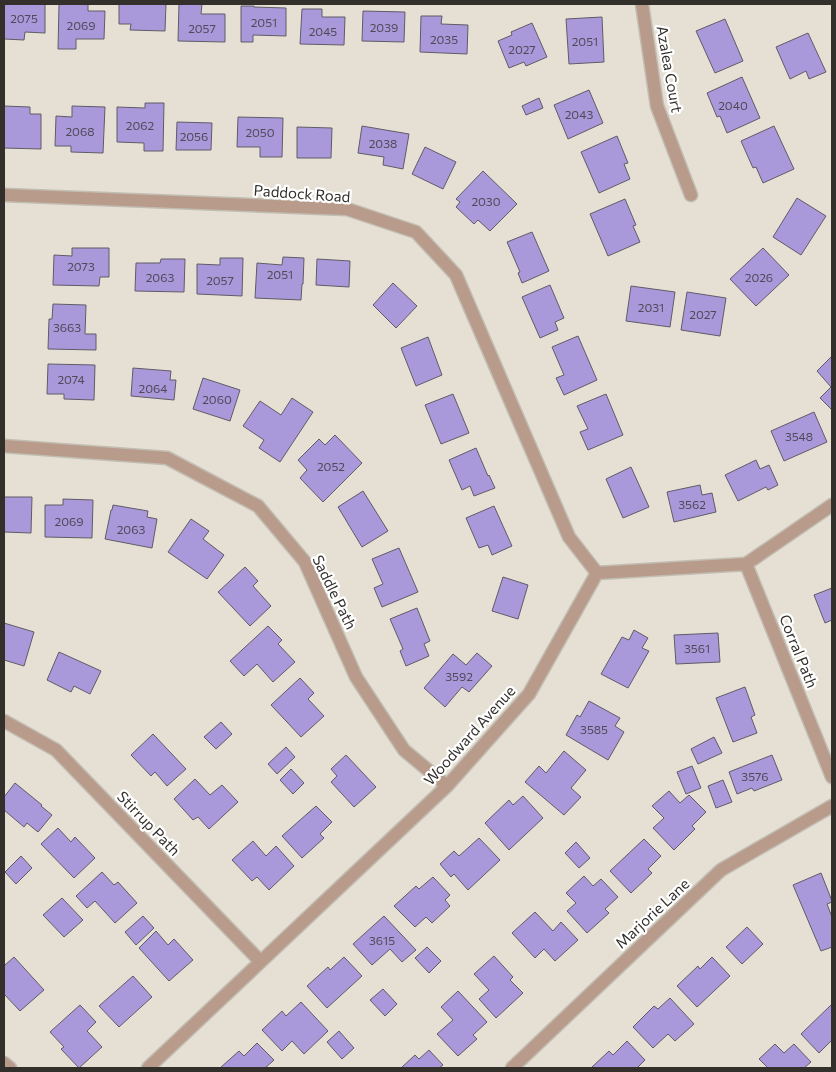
<svg xmlns="http://www.w3.org/2000/svg" width="836" height="1072" font-family="Commissioner,sans-serif">
  <rect width="100%" height="100%" fill="#e6e0d4"/>
  <path fill="#a999da" stroke="#5e5c67" d="M4,4H45V33L25,32L24,40L4,39Z
    M59,4H88V11H105L104,39H76V49H58Z
    M119,4H166L165,31L130,30L131,24H119Z
    M179,4H202L201,14H225V42L178,41Z
    M241,6H254V7L286,8V36L253,35V42H241Z
    M302,9H322V17H345L344,45L300,44Z
    M363,11L405,12L404,42L362,41Z
    M421,16H442L441,24L468,25L467,54L420,52Z
    M602,17L604,62L569,64L566,19Z
    M725,19L743,61L715,73L696,31Z
    M532,23L547,57L526,66L524,62L509,68L498,41L512,35L511,32Z
    M808,33L826,72L809,79L806,71L790,79L776,47Z
    M742,77L760,118L727,133L720,116L717,117L707,93Z
    M589,90L603,123L568,139L554,105Z
    M539,98L543,108L526,115L522,106Z
    M145,103H164L163,151H144V143L117,142V107L145,108Z
    M4,106L30,107V114H41V149L4,148Z
    M72,106L105,107L103,153L71,152V146H55L56,116L72,117Z
    M238,117L283,118L282,157H260V147H237Z
    M177,122L212,123L211,150H176Z
    M362,126L409,134L403,169L383,165L384,157L358,153Z
    M774,126L794,169L763,183L756,167L753,168L741,141Z
    M297,127L332,128L331,158H297Z
    M617,136L628,163L624,164L630,179L599,193L581,152Z
    M425,147L456,162L443,189L412,174Z
    M483,171L517,204L490,231L478,220L474,224L456,207L460,202L456,199Z
    M797,198L826,216L801,255L773,237Z
    M625,199L636,225L633,226L640,242L608,256L590,214Z
    M532,232L549,271L522,283L518,273L520,272L507,242Z
    M72,248H109V277H100L99,286L53,285L54,255L72,256Z
    M763,248L789,275L756,306L730,279Z
    M283,257L304,258L303,284H302L301,300L255,298L257,263L282,265Z
    M220,258H243L242,296L197,294V264L220,265Z
    M161,259H185L184,292L135,291L136,263H160Z
    M317,259L350,261L349,287L316,285Z
    M393,283L417,306L396,328L373,305Z
    M550,285L564,318L555,322L558,330L540,338L522,297Z
    M631,286L675,292L670,327L626,321Z
    M687,292L726,298L720,336L681,330Z
    M53,304L86,305L85,334H96V350L48,349L49,319H52Z
    M578,336L597,380L564,395L556,378L564,375L552,347Z
    M428,337L442,375L416,386L401,348Z
    M832,356V410L820,398L831,387L817,371Z
    M48,364L95,365L94,400L64,399V394H47Z
    M133,368L171,371L170,380H176L174,400L131,396Z
    M203,378L240,390L230,421L193,409Z
    M453,394L469,433L441,444L425,405Z
    M606,394L623,435L588,450L580,432L588,429L577,406Z
    M292,398L313,412L280,462L259,448L264,440L243,426L260,401L281,415Z
    M814,412L827,442L784,461L771,431Z
    M335,435L362,463L323,502L300,478L307,470L298,460L319,439L325,445Z
    M476,448L488,476L489,475L495,488L474,496L470,486L462,490L449,460Z
    M756,460L760,469L769,465L778,485L768,490L766,487L738,501L725,475Z
    M631,467L649,507L623,518L606,479Z
    M700,485L702,495L712,493L716,512L674,522L667,492Z
    M363,491L388,531L362,547L338,507Z
    M4,497H32L31,533L4,532Z
    M63,499L93,500L92,538L45,537V505H63Z
    M113,505L148,511L147,517L157,519L152,548L105,539L111,510H112Z
    M494,506L512,546L492,555L488,545L479,548L466,518Z
    M191,519L209,531L203,539L224,555L207,579L168,552Z
    M399,548L418,592L382,607L374,588L383,584L372,559Z
    M245,567L258,581L253,586L271,606L250,626L218,592Z
    M503,577L528,585L518,619L492,611Z
    M832,588V620L825,623L814,595Z
    M417,608L430,641L424,644L429,656L406,666L400,651L403,649L390,619Z
    M4,623L34,632L24,666L4,660Z
    M268,626L282,640L278,644L295,662L273,682L257,664L244,676L230,661Z
    M634,630L648,638L642,648L649,651L628,688L601,674L622,637L629,640Z
    M718,633L720,662L676,664L674,635Z
    M59,652L101,671L90,694L74,686L71,692L47,680Z
    M477,653L492,666L469,692L462,687L445,707L424,688L453,654L466,665Z
    M300,678L314,693L308,699L324,716L301,737L271,705Z
    M745,687L755,715L751,717L757,733L733,742L716,698Z
    M589,701L620,718L615,726L624,732L608,760L566,735L577,715L580,717Z
    M221,722L232,734L216,749L204,737Z
    M153,734L186,769L167,786L155,772L151,776L131,755Z
    M714,737L722,753L698,764L691,749Z
    M286,747L295,757L277,774L268,764Z
    M564,751L586,770L571,788L581,797L564,815L525,782L539,766L546,773Z
    M346,755L376,787L354,807L331,782L337,776L331,769Z
    M772,755L782,780L754,791L752,788L737,794L729,772Z
    M692,766L701,788L686,794L677,772Z
    M291,769L304,783L293,794L280,780Z
    M195,779L210,795L222,785L238,802L209,829L198,817L193,820L174,799Z
    M723,780L732,802L716,808L708,786Z
    M15,783L42,805L41,806L52,815L38,832L27,823L24,827L4,810V797Z
    M669,791L680,803L689,795L706,812L692,826L695,829L674,850L653,828L664,818L652,806Z
    M523,796L543,818L509,850L485,823L509,800L513,805Z
    M316,806L332,822L320,834L324,838L302,858L282,836Z
    M58,828L71,842L75,837L95,858L74,878L41,844Z
    M479,838L500,860L468,890L454,874L451,877L440,864L454,851L459,856Z
    M644,839L661,856L648,869L652,873L631,893L610,871Z
    M253,841L266,856L276,846L294,866L269,890L257,877L252,881L232,860Z
    M576,842L590,858L579,868L565,853Z
    M21,856L32,868L16,884L5,872Z
    M102,872L114,885L118,882L137,903L115,923L95,901L87,908L76,896Z
    M821,873L832,901V902L827,904L832,917V947L821,951L793,885Z
    M584,876L593,886L601,879L618,897L605,909L609,913L587,933L567,911L576,903L566,893Z
    M433,877L450,895L445,900L450,906L432,923L426,917L415,927L394,906L416,886L419,889Z
    M62,898L83,920L64,937L43,915Z
    M535,912L553,931L561,922L578,940L555,961L544,949L535,958L512,933Z
    M143,916L154,928L136,945L125,932Z
    M384,916L416,950L402,962L390,949L372,965L353,944Z
    M747,927L763,944L742,964L726,947Z
    M156,931L168,945L174,939L193,960L169,981L139,948Z
    M427,947L441,961L429,973L415,958Z
    M494,956L513,977L510,980L523,993L496,1018L479,999L489,990L474,974Z
    M14,957L44,990L20,1011L4,994V966Z
    M344,957L362,976L327,1008L307,986L328,967L330,970Z
    M712,957L730,976L697,1007L677,986L698,966L700,969Z
    M133,976L152,997L119,1027L99,1006Z
    M383,989L397,1004L385,1016L370,1000Z
    M458,991L487,1022L473,1035L477,1039L458,1056L437,1034L453,1020L441,1007Z
    M670,998L694,1024L675,1041L668,1034L653,1048L633,1027L654,1006L658,1009Z
    M301,1002L328,1031L304,1054L292,1041L282,1051L262,1030L282,1011L286,1016Z
    M832,1004V1040L819,1053L801,1034Z
    M80,1005L96,1022L87,1031L102,1047L79,1068L61,1049L64,1047L50,1032Z
    M339,1031L354,1048L342,1059L327,1042Z
    M627,1041L645,1060L637,1068H591L609,1051L613,1055Z
    M257,1043L274,1060L265,1068H220L239,1051L244,1056Z
    M775,1044L784,1053L794,1044L811,1062L804,1068H768L759,1059Z
    M429,1050L443,1065L439,1068H401L415,1055L419,1059Z"/>
  <g fill="none" stroke-linecap="round" stroke-linejoin="round">
    <defs>
      <path id="street" d="M642,4L657,106L691,195
        M4,195L347,209L416,232L456,275L569,537L597,573
        M4,446L167,458L258,506L305,562L356,677L404,750L447,786
        M746,564L832,777
        M4,721L56,750L260,961
        M4,1063L10,1068
        M148,1068L447,786L529,694L597,573L746,564L832,505
        M512,1068L721,870L832,806"/>
    </defs>
    <use href="#street" stroke="#c2bdb2" stroke-width="15"/>
    <use href="#street" stroke="#b89b8a" stroke-width="12"/>
  </g>
  <g text-anchor="middle" dominant-baseline="central" stroke-width="4.5" stroke-linejoin="round" paint-order="stroke">
    <g font-size="12" fill="#504a58">
      <text x="24" y="18">2075</text>
      <text x="264" y="22">2051</text>
      <text x="81" y="25">2069</text>
      <text x="384" y="27">2039</text>
      <text x="202" y="28">2057</text>
      <text x="323" y="31">2045</text>
      <text x="444" y="39">2035</text>
      <text x="585" y="41">2051</text>
      <text x="522" y="49">2027</text>
      <text x="733" y="105">2040</text>
      <text x="579" y="114">2043</text>
      <text x="140" y="125">2062</text>
      <text x="80" y="131">2068</text>
      <text x="260" y="132">2050</text>
      <text x="194" y="136">2056</text>
      <text x="383" y="143">2038</text>
      <text x="486" y="201">2030</text>
      <text x="81" y="266">2073</text>
      <text x="280" y="274">2051</text>
      <text x="160" y="277">2063</text>
      <text x="759" y="277">2026</text>
      <text x="220" y="280">2057</text>
      <text x="651" y="307">2031</text>
      <text x="703" y="314">2027</text>
      <text x="67" y="327">3663</text>
      <text x="71" y="379">2074</text>
      <text x="153" y="388">2064</text>
      <text x="217" y="399">2060</text>
      <text x="799" y="436">3548</text>
      <text x="331" y="466">2052</text>
      <text x="692" y="504">3562</text>
      <text x="69" y="521">2069</text>
      <text x="131" y="529">2063</text>
      <text x="697" y="648">3561</text>
      <text x="459" y="676">3592</text>
      <text x="594" y="729">3585</text>
      <text x="755" y="776">3576</text>
      <text x="382" y="940">3615</text>
    </g>
    <g font-size="15" fill="#33302c" stroke="#fff">
      <text transform="translate(670 69) rotate(80)">Azalea Court</text>
      <text transform="translate(302 193) rotate(4)">Paddock Road</text>
      <text transform="translate(335 592) rotate(64)">Saddle Path</text>
      <text transform="translate(799 651) rotate(68)">Corral Path</text>
      <text transform="translate(469 735) rotate(-48)">Woodward Avenue</text>
      <text transform="translate(149 823) rotate(46)">Stirrup Path</text>
      <text transform="translate(652 913) rotate(-43)">Marjorie Lane</text>
    </g>
  </g>
  <rect width="836" height="1072" fill="none" stroke="#33302c" stroke-width="10"/>
</svg>
